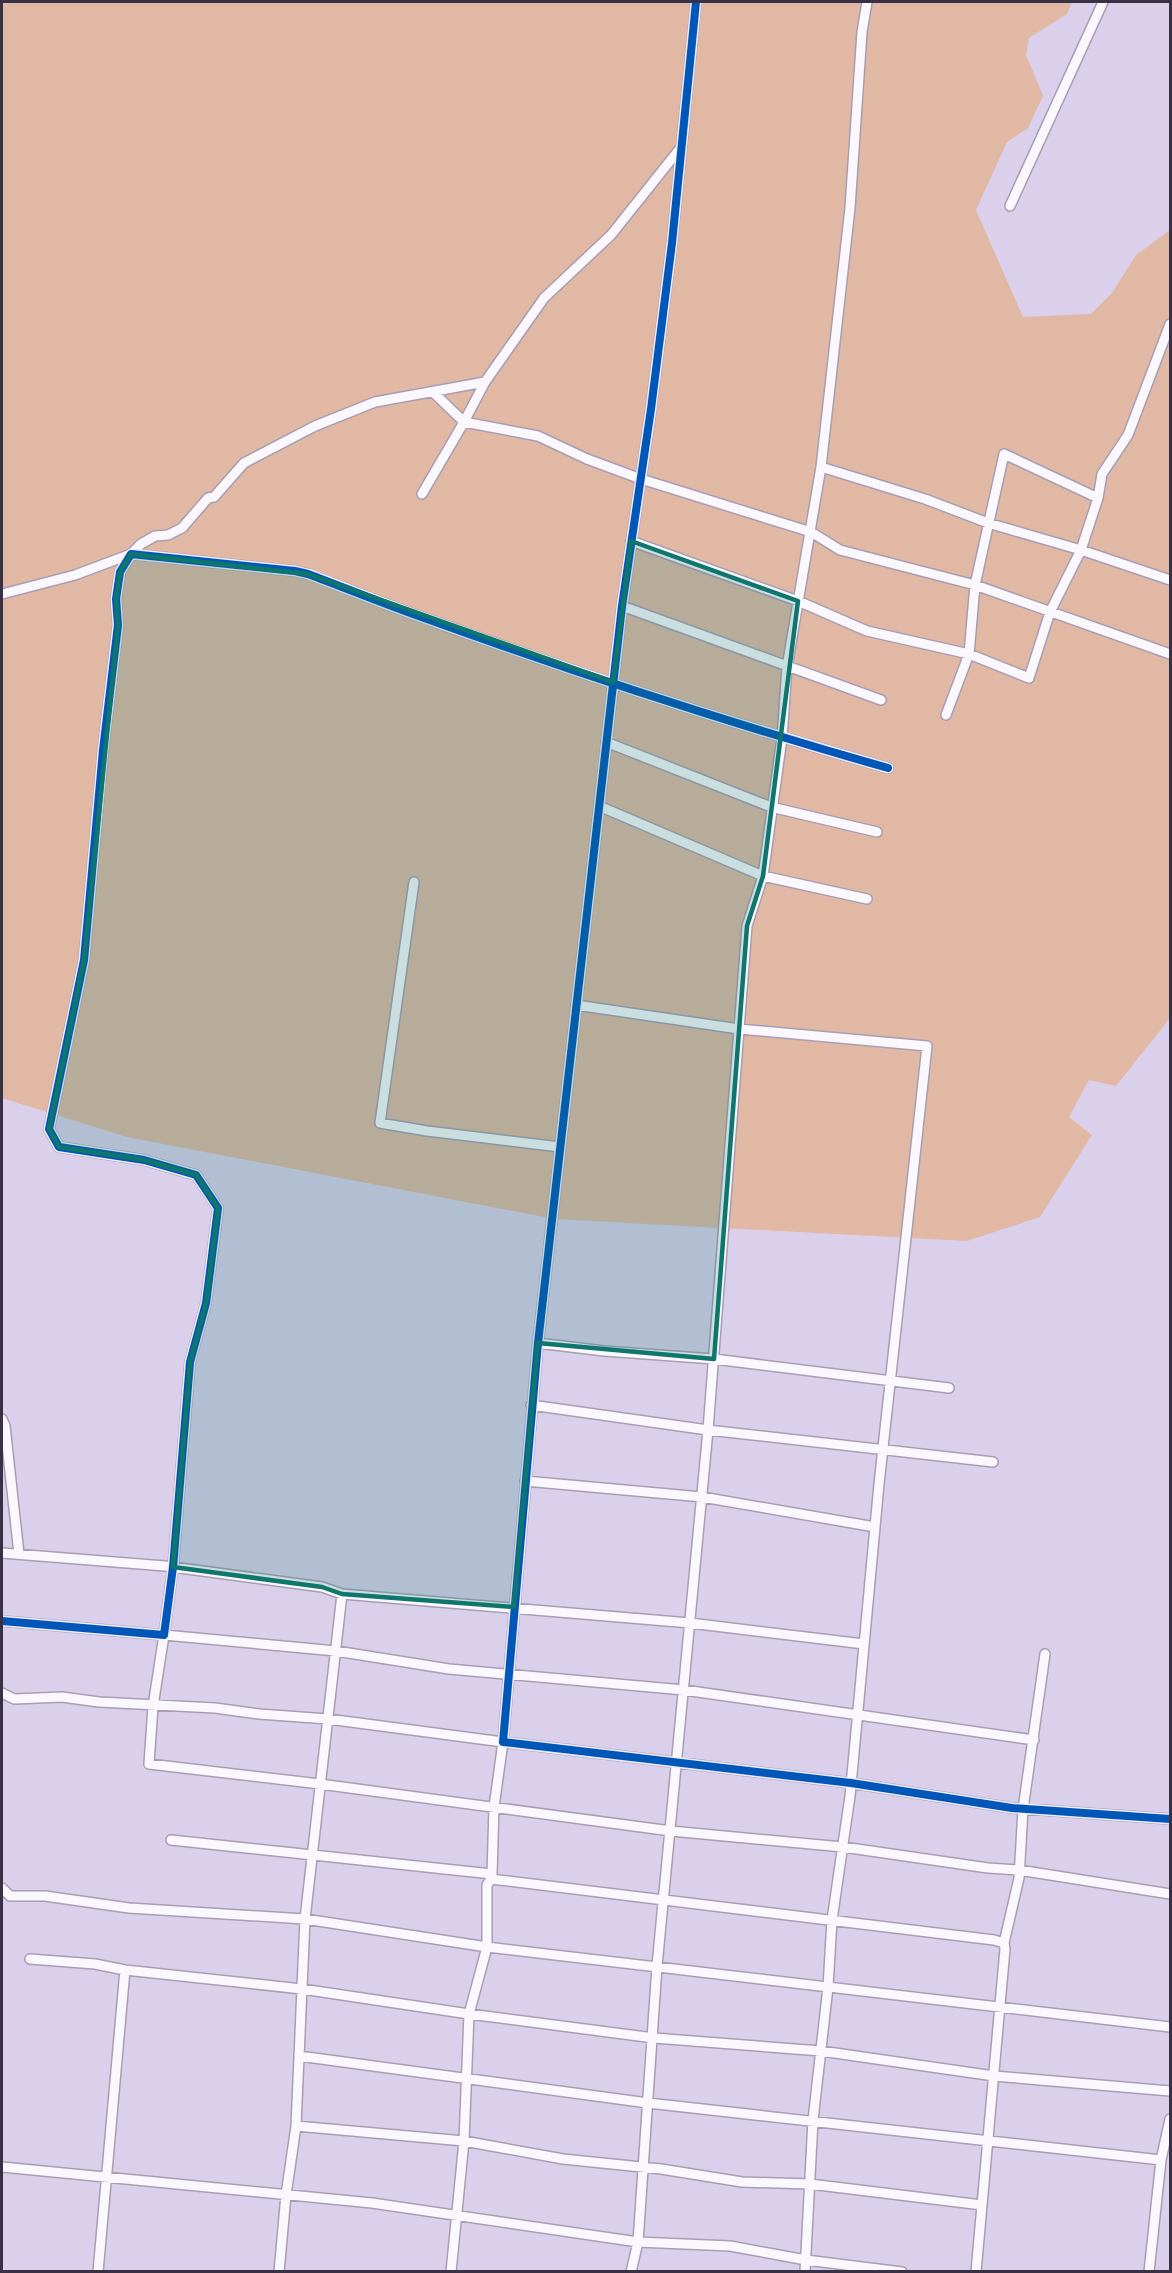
<svg xmlns="http://www.w3.org/2000/svg" width="1172" height="2273" font-family="Quicksand,sans-serif">
  <rect width="100%" height="100%" fill="#dbd0eb"/>
  <path fill="#e1b8a4" d="M2,2H1072L1067,14L1029,38L1026,55L1043,96L1028,128L1007,142L976,210L1023,317L1091,314L1112,293L1136,255L1170,230V1018L1116,1086L1089,1080L1069,1117L1092,1135L1040,1217L967,1241L555,1219L127,1137L2,1098Z"/>
  <g fill="none" stroke-linecap="round" stroke-linejoin="round">
    <defs>
      <path id="minor" d="M696,2L672,243L651,409L622,606L538,1343L503,1742L851,1783L1012,1808L1170,1819
        M1010,206L1103,2
        M433,392L464,422L538,436L587,459L641,479L811,532L840,550L975,585L1170,654
        M821,467L925,499L988,523L1081,550L1170,580
        M422,494L464,422L485,382
        M631,541L798,601L867,631L969,654L1029,678L1050,612L1081,550L1098,498L1102,474L1128,435L1170,324
        M2,594L75,575L131,554L141,544L155,536L168,535L182,528L208,498L214,497L244,463L315,426L375,402L485,382L544,298L611,235L682,146
        M622,606L881,700
        M946,715L969,654L975,585L1004,454L1098,498
        M606,742L771,807L877,832
        M599,806L763,876L867,899
        M414,882L380,1123L427,1131L560,1147
        M576,1005L739,1029L927,1046L879,1484L850,1796L832,1920L828,1987L813,2120L805,2272
        M538,1343L604,1351L714,1359L949,1388
        M531,1405L708,1430L993,1462
        M2,1419L5,1426L19,1554
        M525,1481L702,1497L875,1527
        M2,1553L165,1566L322,1587L342,1594L305,1919L296,2126L286,2195L279,2272
        M342,1594L690,1623L864,1644
        M2,1621L164,1635L173,1567L190,1362L206,1303L218,1208L196,1175L144,1160L59,1147L49,1129L84,960L103,750L118,625L116,599L120,572L131,554L295,571L308,574C348,589 387,605 427,619C579,674 733,724 888,768
        M2,1693L14,1699L62,1697L99,1702L215,1708L259,1714L328,1719L503,1742L494,1807L492,1874
        M1034,1740L684,1690L449,1669L336,1651L164,1635L153,1706L149,1764L320,1784L671,1831L843,1847L988,1868L1019,1870L1170,1894
        M171,1840L492,1874L491,1879
        M2,1888L10,1896H45L129,1908L305,1919L487,1947L1170,2027
        M1004,1943L1019,1878L1023,1809L1045,1654
        M30,1959L95,1964L125,1970L98,2272
        M125,1970L302,1989L469,2014L654,2038L821,2051L994,2076L1170,2091
        M299,2056L648,2103L1161,2160
        M296,2126L464,2141L563,2159L661,2169L742,2182L810,2184L982,2205
        M2,2167L372,2203L638,2242L730,2246L806,2260L902,2272
        M451,2272L464,2141L469,2014L487,1947V1885L491,1879L994,1940L1004,1943L1005,1949L976,2272
        M631,2272L638,2242L657,1966L708,1430L747,926L763,876L782,738L787,667L821,467L850,208L862,32L867,2
        M1149,2272L1161,2160L1170,2119"/>
    </defs>
    <use href="#minor" stroke="#a79eb3" stroke-width="12"/>
    <use href="#minor" stroke="#faf8fc" stroke-width="9"/>
    <defs>
      <path id="cycleway" d="M696,2L672,243L651,409L622,606L538,1343L503,1742L851,1783L1012,1808L1170,1819
        M2,1621L164,1635L173,1567L190,1362L206,1303L218,1208L196,1175L144,1160L59,1147L49,1129L84,960L103,750L118,625L116,599L120,572L131,554L295,571L308,574C348,589 387,605 427,619C579,674 733,724 888,768"/>
    </defs>
    <use href="#cycleway" stroke="#f2ecfc" stroke-width="11"/>
    <use href="#cycleway" stroke="#0057b8" stroke-width="8"/>
  </g>
  <path fill="#0f766e" fill-opacity="0.2" stroke="#0f766e" stroke-width="4.5" stroke-linejoin="round" d="M631,541L798,601L763,876L747,926L714,1359L538,1343L514,1607L342,1594L322,1587L173,1567L190,1362L206,1303L218,1208L196,1175L144,1160L59,1147L49,1129L84,960L118,625L116,599L120,572L131,554L308,574L613,682Z"/>
  <rect width="1172" height="2273" fill="none" stroke="#383044" stroke-width="6"/>
</svg>
